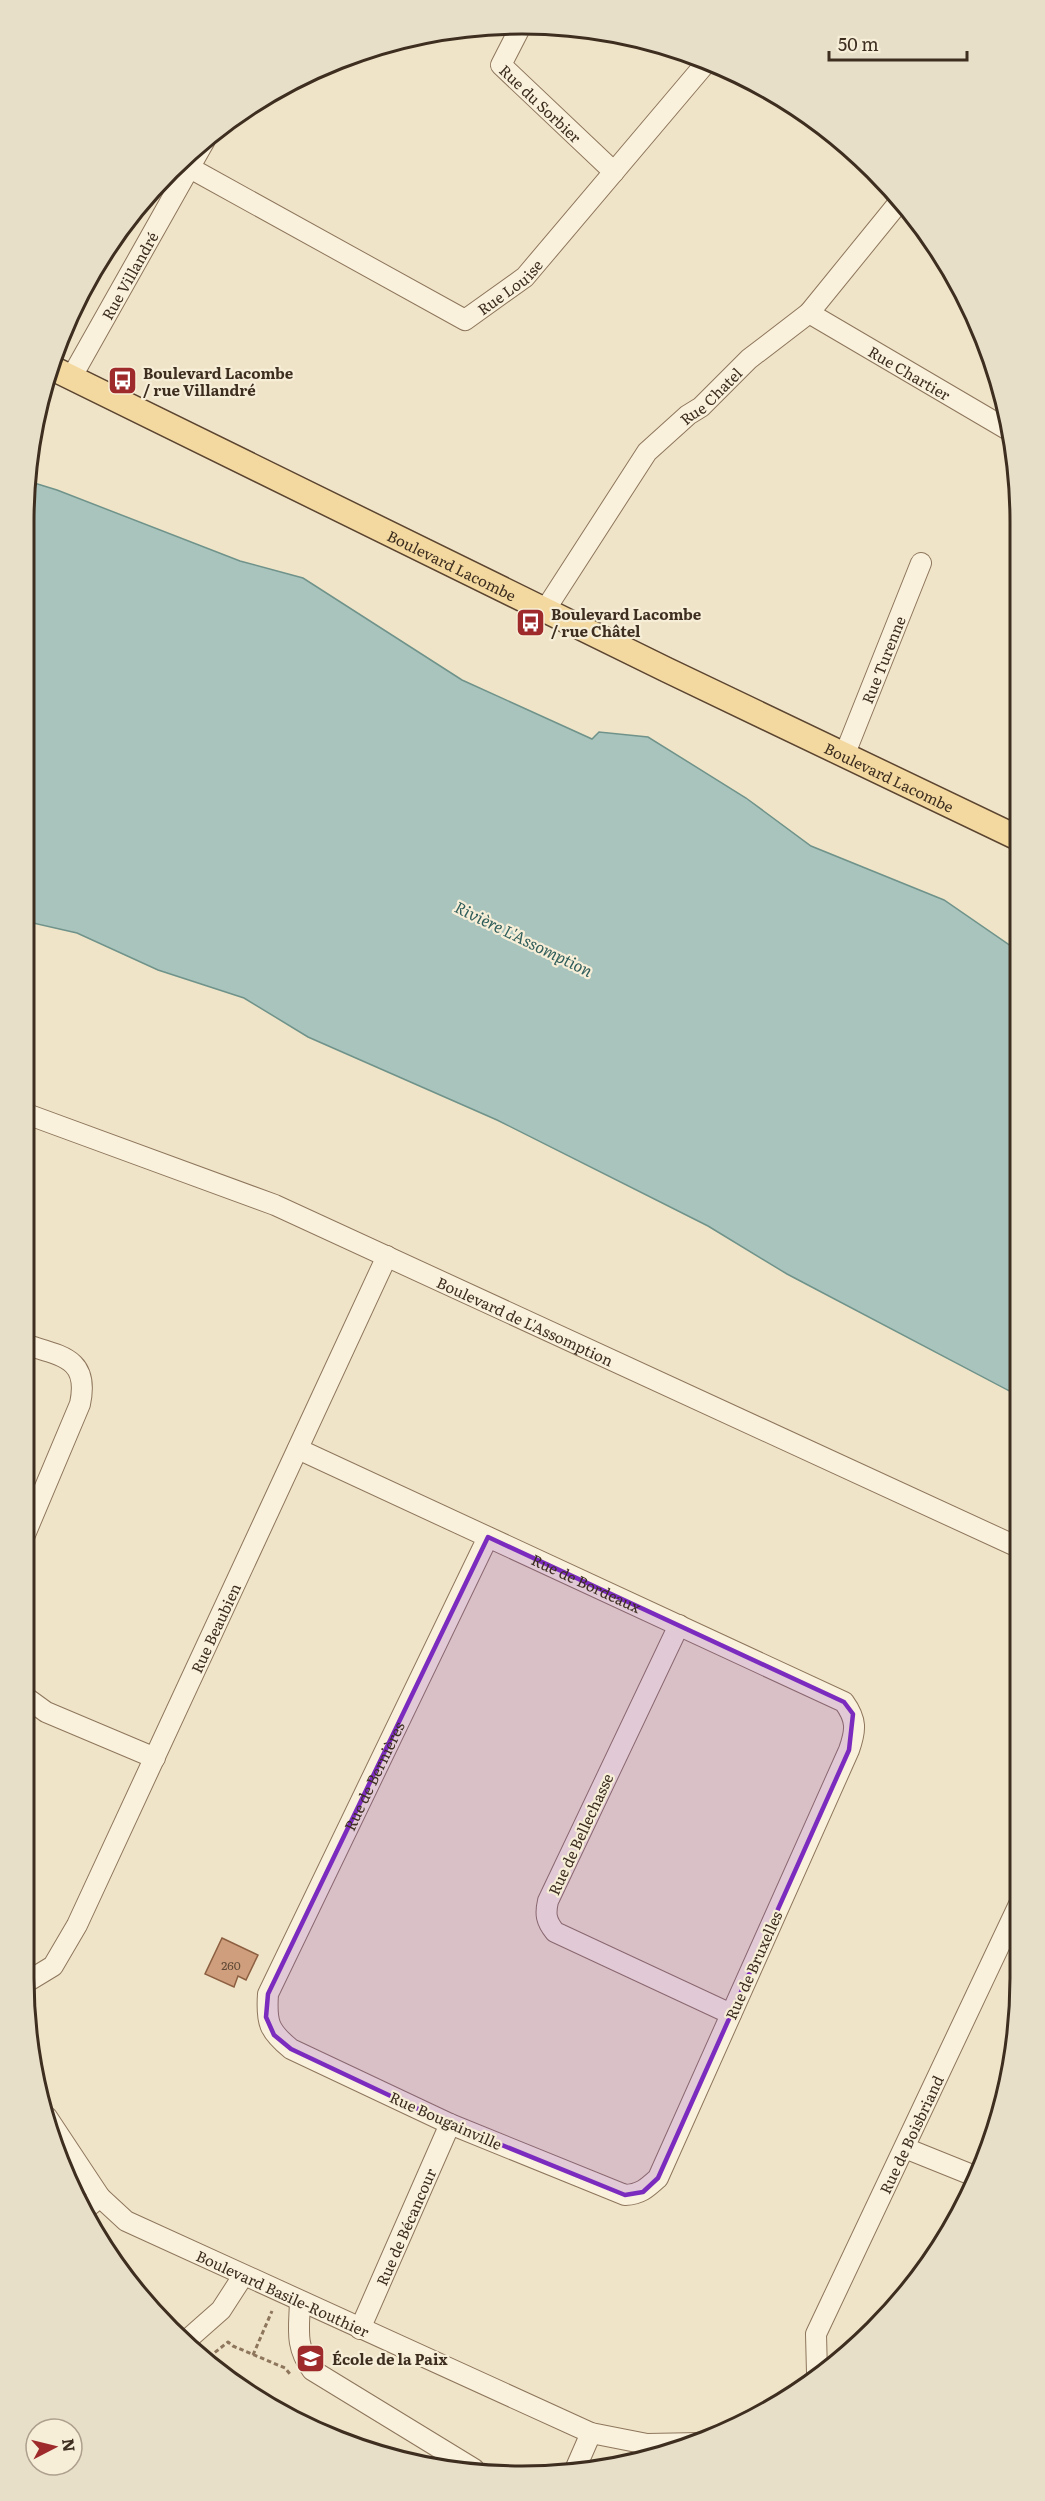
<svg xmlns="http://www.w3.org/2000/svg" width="1045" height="2501" font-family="Literata,serif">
  <rect width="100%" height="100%" fill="#f0e4c8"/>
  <path fill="#a9c4bc" stroke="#6f938a" stroke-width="1.5" d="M31,482L57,490L240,561L303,578L462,680L592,739L599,732L648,737L746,798L811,846L944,900L1018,951L1019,1396L787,1274L708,1226L497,1120L308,1037L244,998L158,970L77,933L24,921V522Z"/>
  <path fill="#cf9f7d" stroke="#8d5f41" stroke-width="1.5" d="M222,1938L258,1955L246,1980L238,1976L234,1987L205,1974Z"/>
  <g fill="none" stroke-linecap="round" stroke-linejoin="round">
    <defs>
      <g id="minor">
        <path id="s1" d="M521,26L501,65L614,172"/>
        <path id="s2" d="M190,168L465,320L525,277L706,63"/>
        <path id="s3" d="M809,313L1010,431"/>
        <path id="s4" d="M71,378L205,140"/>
        <path id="s5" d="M545,610L647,452L688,415L701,407L749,359L809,313L900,201"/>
        <path id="s6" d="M844,756L921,563"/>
        <path id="s7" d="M24,1113L275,1205L1020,1548"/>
        <path id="s8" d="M298,1449C480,1533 662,1617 844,1702C857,1720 856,1730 849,1750L658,2178C647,2188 641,2194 625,2195L450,2124L291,2049C269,2031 266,2023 268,1994L488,1537"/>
        <path d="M24,1537L80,1404C90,1357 60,1356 24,1344"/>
        <path d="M679,1625L548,1901C545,1914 546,1921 555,1932L731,2014"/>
        <path d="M24,1696L46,1712L155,1758"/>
        <path id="s9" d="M25,1983L53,1966L77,1925L387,1256"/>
        <path id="s10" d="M47,2117L100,2197L126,2221L591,2433L647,2444L700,2443"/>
        <path d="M905,2148L977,2177"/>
        <path d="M83,2211L100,2197"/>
        <path d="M300,2302C299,2330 295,2346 312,2370L474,2469"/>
        <path id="s11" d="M360,2329L450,2124"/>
        <path d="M187,2340L221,2310L243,2276"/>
        <path id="s12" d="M817,2373L816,2334L1021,1900"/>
        <path d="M574,2472L591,2433"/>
      </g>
      <g id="major">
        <path id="s13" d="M50,367L667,670L1018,838"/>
      </g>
    </defs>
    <use href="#minor" stroke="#8d765c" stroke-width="22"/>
    <use href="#major" stroke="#5b4430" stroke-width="27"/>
    <path stroke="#8d765c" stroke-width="3" stroke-dasharray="4.5 3" stroke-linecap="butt" d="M253,2355L272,2311
      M209,2357L228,2342L233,2346L285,2368L290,2374"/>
    <use href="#minor" stroke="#faf1dc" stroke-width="20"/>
    <use href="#major" stroke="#f3d9a0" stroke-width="24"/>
  </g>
  <path fill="#7b2cbf" fill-opacity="0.2" stroke="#7b2cbf" stroke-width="4.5" stroke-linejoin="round" d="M488,1537L844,1702L853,1714L849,1750L658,2178L643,2192L625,2195L450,2124L291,2049L274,2035L266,2017L268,1994Z"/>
  <defs>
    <symbol id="bus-square" viewBox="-11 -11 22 22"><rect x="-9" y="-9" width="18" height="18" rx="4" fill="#9e2a2b" stroke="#f7eed8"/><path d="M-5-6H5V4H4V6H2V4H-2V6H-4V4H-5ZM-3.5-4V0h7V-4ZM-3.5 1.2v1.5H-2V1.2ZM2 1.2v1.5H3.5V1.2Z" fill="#fff"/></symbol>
    <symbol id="school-square" viewBox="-11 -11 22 22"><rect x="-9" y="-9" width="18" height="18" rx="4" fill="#9e2a2b" stroke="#f7eed8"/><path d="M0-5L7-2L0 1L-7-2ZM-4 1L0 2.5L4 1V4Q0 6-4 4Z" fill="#fff"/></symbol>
  </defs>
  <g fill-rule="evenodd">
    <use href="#bus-square" x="106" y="364" width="33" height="33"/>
    <use href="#bus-square" x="514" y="606" width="33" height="33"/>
    <use href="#school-square" x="294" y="2342" width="33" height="33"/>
  </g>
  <g text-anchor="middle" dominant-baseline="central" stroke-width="4.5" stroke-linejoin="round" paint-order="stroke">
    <g font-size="12" fill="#624a37">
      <text x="231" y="1965">260</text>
    </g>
    <g font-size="15" fill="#3d2e20" stroke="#f7eed8">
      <text stroke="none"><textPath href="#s1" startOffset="99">Rue du Sorbier</textPath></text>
      <text stroke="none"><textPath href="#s4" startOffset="118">Rue Villandré</textPath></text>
      <text stroke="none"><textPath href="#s2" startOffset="370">Rue Louise</textPath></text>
      <text stroke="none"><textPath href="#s3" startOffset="117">Rue Chartier</textPath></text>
      <text stroke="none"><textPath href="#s5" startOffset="273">Rue Chatel</textPath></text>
      <text stroke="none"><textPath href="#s13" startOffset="448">Boulevard Lacombe</textPath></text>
      <text stroke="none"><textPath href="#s6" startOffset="104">Rue Turenne</textPath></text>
      <text stroke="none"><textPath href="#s13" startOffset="934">Boulevard Lacombe</textPath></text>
      <text stroke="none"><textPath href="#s7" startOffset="543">Boulevard de L'Assomption</textPath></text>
      <text stroke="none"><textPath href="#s8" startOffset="318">Rue de Bordeaux</textPath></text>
      <text stroke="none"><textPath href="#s9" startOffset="408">Rue Beaubien</textPath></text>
      <text stroke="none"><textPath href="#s8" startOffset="1830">Rue de Bernières</textPath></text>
      <text transform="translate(580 1834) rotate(-65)">Rue de Bellechasse</text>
      <text transform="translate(753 1965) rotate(-66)">Rue de Bruxelles</text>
      <text transform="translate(446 2120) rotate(24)">Rue Bougainville</text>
      <text stroke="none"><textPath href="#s12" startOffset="260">Rue de Boisbriand</textPath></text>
      <text stroke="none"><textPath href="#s11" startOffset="112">Rue de Bécancour</textPath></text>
      <text stroke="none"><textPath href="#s10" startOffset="304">Boulevard Basile-Routhier</textPath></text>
    </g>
    <g font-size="15" font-weight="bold" fill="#3d2e20" stroke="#f7eed8" text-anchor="start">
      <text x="143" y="372">Boulevard Lacombe<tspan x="143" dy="17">/ rue Villandré</tspan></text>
      <text x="551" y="613">Boulevard Lacombe<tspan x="551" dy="17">/ rue Châtel</tspan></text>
      <text x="332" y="2358">École de la Paix</text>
    </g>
    <g font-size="16" font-style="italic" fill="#2f5d5a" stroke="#f7eed8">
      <text transform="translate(524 938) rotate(26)">Rivière L'Assomption</text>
    </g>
  </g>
  <path d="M0 0H1045V2501H0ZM522 34H522A488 488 0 0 1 1010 522V1978A488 488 0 0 1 522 2466H522A488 488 0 0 1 34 1978V522A488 488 0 0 1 522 34Z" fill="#e8dfc9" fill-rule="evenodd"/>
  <path fill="none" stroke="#3d2e20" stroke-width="3" d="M522 34H522A488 488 0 0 1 1010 522V1978A488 488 0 0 1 522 2466H522A488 488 0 0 1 34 1978V522A488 488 0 0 1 522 34Z"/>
  <g transform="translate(54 2447) rotate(83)"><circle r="28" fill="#f7eed8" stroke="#ada18e" stroke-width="1.5"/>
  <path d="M0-4.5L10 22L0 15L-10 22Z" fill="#9e2a2b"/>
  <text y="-9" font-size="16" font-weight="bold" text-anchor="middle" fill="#3d2e20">N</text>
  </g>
  <path d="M829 51v9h138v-9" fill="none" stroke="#3d2e20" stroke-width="3"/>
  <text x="838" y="51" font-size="18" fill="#3d2e20" stroke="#f7eed8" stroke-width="4.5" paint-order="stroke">50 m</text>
</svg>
